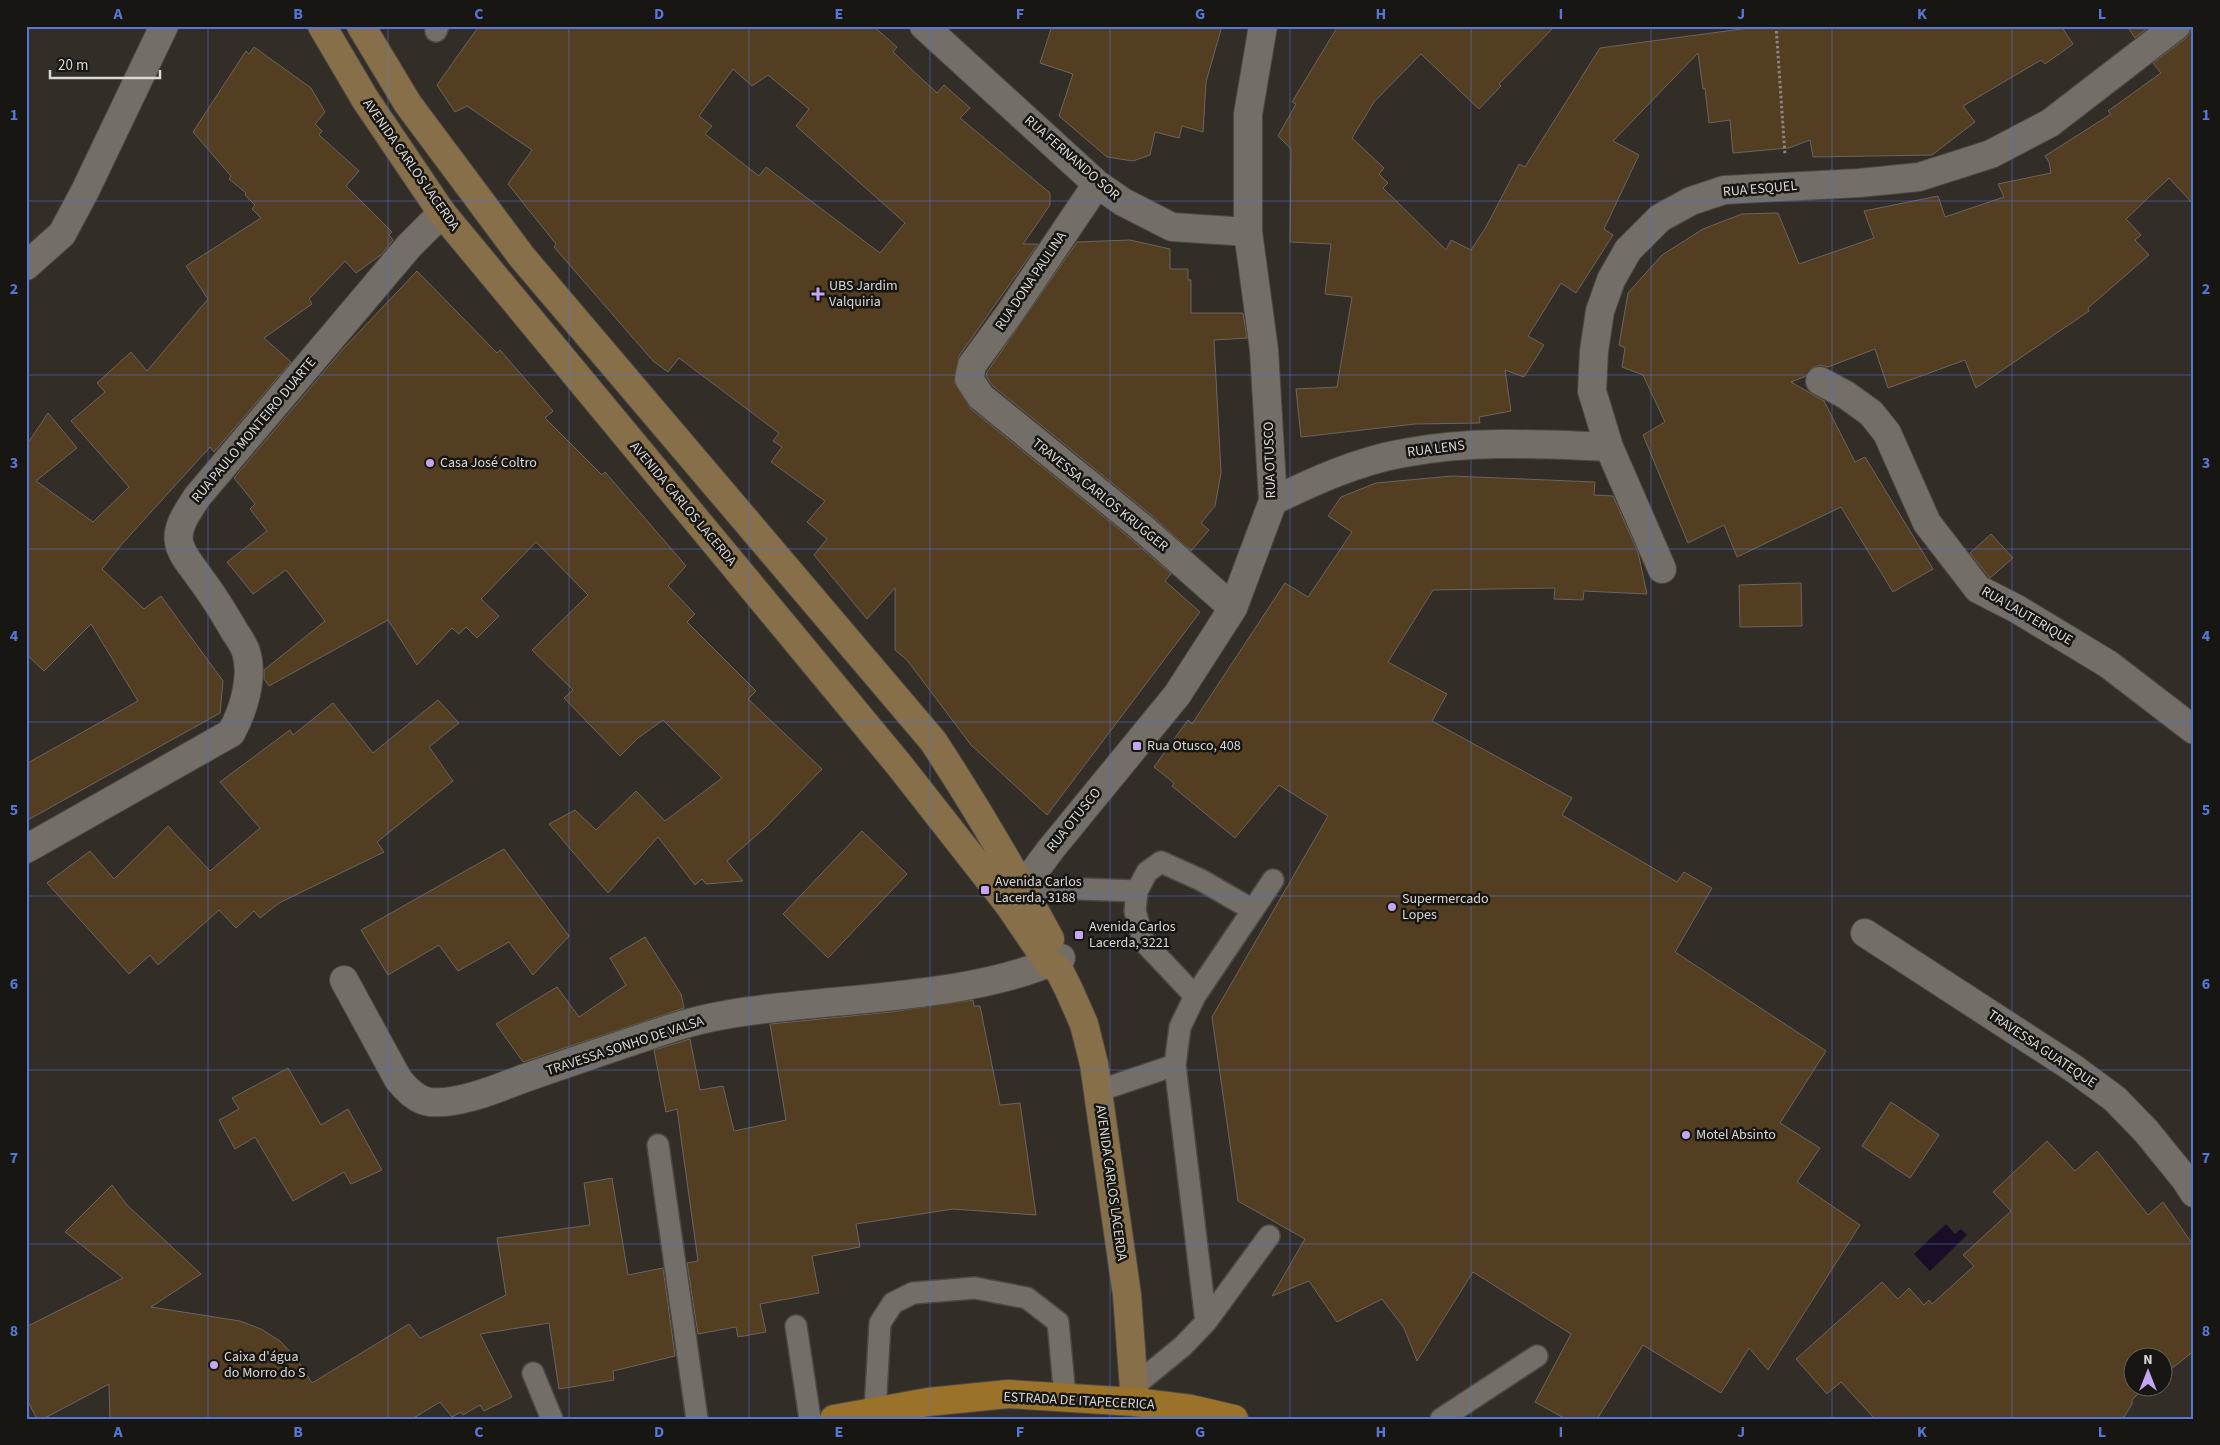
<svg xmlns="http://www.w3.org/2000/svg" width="2220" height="1445" font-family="'Source Sans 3',sans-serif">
  <rect width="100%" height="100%" fill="#322d27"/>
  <path fill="#190d28" d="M1946,1224L1955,1234L1961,1229L1967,1235L1930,1271L1914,1254Z"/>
  <path fill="#543e21" stroke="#6b655f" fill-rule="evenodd" d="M479,26H873L897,47L893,52L937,93L944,85L970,108L960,118L1050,193V205L1023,244H1038L959,356L954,382L971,409L1130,538L1171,574L1165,581L1200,612L1047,815L971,745L907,660L895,650V588L867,619L814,555L827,539L807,522L825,501L771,462L782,447L773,441L779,433L679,358L668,372L653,361L554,247L556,244L508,184L532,150L467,106L455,112L437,85ZM733,69L752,86L768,75L809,109L796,126L905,223L880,253L766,167L759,176L705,134L712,126L699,116Z
    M1052,26H1222L1206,82L1203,132L1182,126L1179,138L1155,132L1150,155L1133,161L1107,157L1059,116L1073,74L1040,63Z
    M1338,26H1555L1499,84L1501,86L1479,109L1421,54L1374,102L1352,138L1384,168L1379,174L1388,183L1383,188L1446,250L1451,240L1471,250L1486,227L1519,164L1525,167L1600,48L1764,26H2061L2073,44L2045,64L2041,60L1963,106L1975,122L1932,155L1813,157L1810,140L1789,148L1733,153L1730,120L1709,123L1705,88L1703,89L1698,53L1613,141L1639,155L1604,229L1613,235L1576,293L1561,283L1528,336L1544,345L1524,377L1505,370L1511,411L1479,417L1480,423L1415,424L1301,437L1296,389L1337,387L1352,297L1325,294L1331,244L1290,242L1291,149L1278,136L1296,104L1292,102Z
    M2127,26H2150L2135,38Z
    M2191,26H2194V205L2169,178L2126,219L2141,235L2135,240L2149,255L2088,308L2089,311L1976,388L1965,360L1888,388L1875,349L1828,367L1820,365L1812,368L1806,376L1791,382L1824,401L1855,462L1865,457L1933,569L1893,592L1841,507L1737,557L1724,525L1688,543L1643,435L1665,422L1643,375L1622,367L1625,348L1619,345L1628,293L1662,255L1703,229L1742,214L1778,213L1799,264L1874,238L1864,211L1938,196L1945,217L2004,197L1998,184L2051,173L2049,162L2045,156L2111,114L2108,111L2161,73L2153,63L2186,38L2190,32Z
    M254,47L311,88L325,112L315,124L322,131L319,135L359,171L346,186L392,232L389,235L393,240L382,254L356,273L345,261L309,299L312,304L264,338L291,362L214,452L210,447L122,544L102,569L144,609L161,596L223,681L220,713L26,821V764L138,701L91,624L44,671L26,654V446L48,413L77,448L36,481L93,522L129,487L71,421L105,392L97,383L131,352L147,371L208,299L186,266L261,218L252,209L255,205L245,195L246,193L229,179L231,176L193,132L246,51L249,54Z
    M1130,240L1170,249V269H1188V280H1191V313H1243L1247,338L1214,340L1221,473L1215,506L1201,523L1209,530L1191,551L1150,514L993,386L986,376L987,372L1077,242Z
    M417,271L497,353L500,350L553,411L545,418L602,475L605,472L686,566L668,586L695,614L687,622L756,691L748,699L822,769L766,827L727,861L743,881L706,884L702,879L695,885L658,837L608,893L549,824L575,810L596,830L636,791L665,821L722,778L663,720L638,738L620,756L564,698L573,690L532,650L588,595L536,542L481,599L499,616L477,638L466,627L459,634L452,628L417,665L388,620L269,686L264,679V670L325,621L286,570L253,594L227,562L267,531L250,509L255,504L234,478L344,348Z
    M1452,476L1595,482L1594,495L1613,496L1638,552L1647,594L1584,591L1583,600L1554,599L1555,588L1433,590L1388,662L1447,694L1432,721L1572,798L1562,815L1677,882L1684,872L1712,888L1675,952L1826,1051L1780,1123L1820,1148L1797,1182L1860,1225L1768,1370L1749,1348L1721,1393L1643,1345L1597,1419H1566L1535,1402L1571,1334L1473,1272L1417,1361L1404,1328L1382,1299L1337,1322L1309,1281L1272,1296L1305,1239L1238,1201L1212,1017L1328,816L1279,785L1235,838L1172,786L1174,783L1154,767L1188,720L1192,724L1285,583L1308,597L1352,532L1328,516L1341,497L1376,483Z
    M1991,534L2013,558L1990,578L1970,553Z
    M1801,583L1802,626L1740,627L1739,585Z
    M438,700L459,723L429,747L453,781L377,842L384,852L279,903L260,918L254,911L236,928L219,910L158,965L150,955L129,974L47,883L90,851L114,879L168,826L210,871L260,828L220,782L290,730L293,735L333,703L373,753Z
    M862,831L907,874L828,958L783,914Z
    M504,849L569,936L533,975L509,942L458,971L439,945L388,975L361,930Z
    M645,937L681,994L684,1008L523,1062L496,1024L557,987L579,1017L626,985L610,958Z
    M973,1000L974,1006H980L1000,1105L1020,1103L1036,1215L953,1209L856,1224L860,1247L812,1256L819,1293L760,1304L766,1332L738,1337L736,1327L698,1334L687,1263L698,1261L677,1109L666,1112L654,1050L690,1039L700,1090L723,1086L734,1131L786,1120L770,1024L890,1012Z
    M288,1068L321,1125L348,1109L382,1170L351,1184L344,1172L293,1201L255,1137L235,1149L219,1120L239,1109L232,1098Z
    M1891,1102L1939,1135L1910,1178L1862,1146Z
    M2047,1141L2075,1171L2097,1151L2148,1215L2163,1202L2194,1246V1351L2162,1376V1358H2132V1388H2144L2132,1400V1404L2123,1419H1875L1841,1382L1827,1394L1796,1359L1882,1282L1898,1299L1909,1288L1924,1305L1929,1300L1932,1304L1974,1266L1963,1255L2011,1211L1993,1192Z
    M612,1178L628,1275L663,1268L675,1356L613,1371L614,1380L559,1389L549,1323L480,1334L512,1397L484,1411L480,1405L463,1415L461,1412L452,1417L440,1402L412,1419H110L109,1384L43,1419H37L26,1398V1327L123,1278L65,1232L112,1185L127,1205L201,1274L151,1307L240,1321L261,1329L280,1341L297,1359L312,1383L409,1324L420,1338L506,1295L497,1238L590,1225L584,1183Z"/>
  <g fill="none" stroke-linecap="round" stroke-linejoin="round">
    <defs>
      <path id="service" d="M436,31L438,26
        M1023,887L1137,891
        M1195,996L1144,942L1135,911L1137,891L1147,872L1161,862L1201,880L1253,910
        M1098,1091L1175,1065
        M658,1145L697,1419
        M1206,1322L1269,1236
        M796,1326L810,1419
        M533,1373L552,1419
        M1133,1387L1183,1346L1206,1322L1175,1065L1180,1027L1195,996L1273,880
        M875,1411L880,1323L893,1303L913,1293L975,1288L1027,1298L1058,1322L1065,1397
        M1441,1419L1537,1356"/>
      <path id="minor" d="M924,26L1097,184L1123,202L1172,227L1248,232
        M1097,184L1010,313L972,365L969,379L981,397L1140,526L1233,608
        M26,266L62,234L85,191L164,26
        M1820,381L1846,395L1871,413L1887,433L1927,523L1978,589L2017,609L2108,664L2194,730
        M1273,501C1314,481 1358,461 1404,453C1472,440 1540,444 1609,447
        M1662,569L1609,447L1592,391L1594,351L1600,311L1611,280L1628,250L1660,218L1691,201L1724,190L1859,183L1919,177L1991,154L2050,123L2176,26
        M26,849L231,733C243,712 254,677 246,652C244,645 239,638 235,632C224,613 213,595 200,578C193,567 181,555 179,542C176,526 189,510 197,497L409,246L442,213
        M1009,905L1051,849L1177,695L1233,608L1273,501L1264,350L1248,232V114L1263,26
        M1865,933L2073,1068L2115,1099L2146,1131L2185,1179L2194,1193
        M344,980L398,1079C406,1089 416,1100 430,1102C459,1105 498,1088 525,1078C574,1061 623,1044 672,1028C708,1016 746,1011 783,1007C871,997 981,994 1061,958"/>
      <path id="secondary" d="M322,26L365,99L442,213L900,766L1009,905L1049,964L1059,970L1069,990L1084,1024L1094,1064L1127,1295L1135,1402
        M361,26L408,104L522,257L933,741C975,805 1014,871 1050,939"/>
      <path id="primary" d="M834,1419L928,1402L1008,1394L1135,1402L1191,1409L1234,1419"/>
    </defs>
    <use href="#service" stroke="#4c4843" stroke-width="24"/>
    <use href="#minor" stroke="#4c4843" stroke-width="30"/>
    <use href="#secondary" stroke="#4c4843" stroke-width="30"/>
    <use href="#primary" stroke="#4c4843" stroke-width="30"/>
    <path stroke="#8b8782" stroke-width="3" stroke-dasharray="2.5 2.5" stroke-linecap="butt" d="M1776,26L1785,155"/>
    <use href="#service" stroke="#746e68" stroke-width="21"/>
    <use href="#minor" stroke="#746e68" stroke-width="28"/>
    <use href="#secondary" stroke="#877049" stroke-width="28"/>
    <use href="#primary" stroke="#9a722a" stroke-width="28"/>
  </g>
  <path fill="none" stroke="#5677d7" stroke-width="1" stroke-opacity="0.55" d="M208,26V1419M388,26V1419M569,26V1419M749,26V1419M930,26V1419M1110,26V1419M1290,26V1419M1471,26V1419M1651,26V1419M1832,26V1419M2012,26V1419M26,201H2194M26,375H2194M26,549H2194M26,722H2194M26,896H2194M26,1070H2194M26,1244H2194"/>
  <g fill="#c5a7f1" stroke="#181613" stroke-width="2">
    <path d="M815.5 286.5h5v5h5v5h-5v5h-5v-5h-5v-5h5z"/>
    <circle cx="430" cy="463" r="5"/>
    <rect x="1132" y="741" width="10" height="10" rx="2.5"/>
    <rect x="980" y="885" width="10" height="10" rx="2.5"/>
    <circle cx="1392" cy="907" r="5"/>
    <rect x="1074" y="930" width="10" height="10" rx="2.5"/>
    <circle cx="1686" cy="1135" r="5"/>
    <circle cx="214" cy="1365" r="5"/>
  </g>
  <g text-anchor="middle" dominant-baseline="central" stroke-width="5" stroke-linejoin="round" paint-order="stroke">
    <g font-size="14" fill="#dbd8d4" stroke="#181613">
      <text transform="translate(1072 158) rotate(41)">RUA FERNANDO SOR</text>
      <text transform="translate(411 165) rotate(55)">AVENIDA CARLOS LACERDA</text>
      <text transform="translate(1760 189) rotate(-5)">RUA ESQUEL</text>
      <text transform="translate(1031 281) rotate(-56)">RUA DONA PAULINA</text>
      <text transform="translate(254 430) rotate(-50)">RUA PAULO MONTEIRO DUARTE</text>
      <text transform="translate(1436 449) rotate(-7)">RUA LENS</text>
      <text transform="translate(1270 460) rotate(-92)">RUA OTUSCO</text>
      <text transform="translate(1100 495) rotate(39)">TRAVESSA CARLOS KRUGGER</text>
      <text transform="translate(683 504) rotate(50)">AVENIDA CARLOS LACERDA</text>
      <text transform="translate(2027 616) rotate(30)">RUA LAUTERIQUE</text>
      <text transform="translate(1074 820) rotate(-51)">RUA OTUSCO</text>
      <text transform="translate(625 1046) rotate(-18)">TRAVESSA SONHO DE VALSA</text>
      <text transform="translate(2042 1049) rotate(34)">TRAVESSA GUATEQUE</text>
      <text transform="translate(1111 1183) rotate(82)">AVENIDA CARLOS LACERDA</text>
      <text transform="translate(1079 1401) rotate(3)">ESTRADA DE ITAPECERICA</text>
    </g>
    <g font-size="14" fill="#dbd8d4" stroke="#181613" text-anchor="start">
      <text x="829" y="286">UBS Jardim<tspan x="829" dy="16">Valquiria</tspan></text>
      <text x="440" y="463">Casa José Coltro</text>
      <text x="1147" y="746">Rua Otusco, 408</text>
      <text x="995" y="882">Avenida Carlos<tspan x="995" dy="16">Lacerda, 3188</tspan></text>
      <text x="1402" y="899">Supermercado<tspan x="1402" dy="16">Lopes</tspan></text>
      <text x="1089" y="927">Avenida Carlos<tspan x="1089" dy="16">Lacerda, 3221</tspan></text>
      <text x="1696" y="1135">Motel Absinto</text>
      <text x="224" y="1357">Caixa d'água<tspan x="224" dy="16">do Morro do S</tspan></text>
    </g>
  </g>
  <rect width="2220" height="1445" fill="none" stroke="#181613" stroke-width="55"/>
  <g transform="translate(2148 1372)"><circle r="24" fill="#181613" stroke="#666460"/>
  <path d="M0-4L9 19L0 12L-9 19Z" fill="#c5a7f1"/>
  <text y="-8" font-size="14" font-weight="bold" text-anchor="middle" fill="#dbd8d4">N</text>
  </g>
  <path d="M50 70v8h110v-8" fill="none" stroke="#dbd8d4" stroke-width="2.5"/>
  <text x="58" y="70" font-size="15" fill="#dbd8d4" stroke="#181613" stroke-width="4" paint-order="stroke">20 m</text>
  <rect x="28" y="28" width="2164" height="1390" fill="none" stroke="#5677d7" stroke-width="2"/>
  <g font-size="16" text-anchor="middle" font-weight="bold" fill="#5677d7">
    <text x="118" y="19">A</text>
    <text x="298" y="19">B</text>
    <text x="479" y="19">C</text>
    <text x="659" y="19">D</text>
    <text x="839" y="19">E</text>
    <text x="1020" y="19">F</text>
    <text x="1200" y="19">G</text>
    <text x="1381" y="19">H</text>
    <text x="1561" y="19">I</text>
    <text x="1741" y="19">J</text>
    <text x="1922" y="19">K</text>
    <text x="2102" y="19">L</text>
    <text x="14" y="120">1</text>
    <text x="2206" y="120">1</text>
    <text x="14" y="294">2</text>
    <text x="2206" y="294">2</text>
    <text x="14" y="468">3</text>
    <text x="2206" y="468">3</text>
    <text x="14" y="641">4</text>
    <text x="2206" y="641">4</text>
    <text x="14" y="815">5</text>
    <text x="2206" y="815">5</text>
    <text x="14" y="989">6</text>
    <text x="2206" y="989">6</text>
    <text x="14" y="1163">7</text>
    <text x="2206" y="1163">7</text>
    <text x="14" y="1336">8</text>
    <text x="2206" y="1336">8</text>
    <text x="118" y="1437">A</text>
    <text x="298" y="1437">B</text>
    <text x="479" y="1437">C</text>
    <text x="659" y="1437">D</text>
    <text x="839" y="1437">E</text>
    <text x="1020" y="1437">F</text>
    <text x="1200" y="1437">G</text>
    <text x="1381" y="1437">H</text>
    <text x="1561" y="1437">I</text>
    <text x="1741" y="1437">J</text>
    <text x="1922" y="1437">K</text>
    <text x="2102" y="1437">L</text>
  </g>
</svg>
